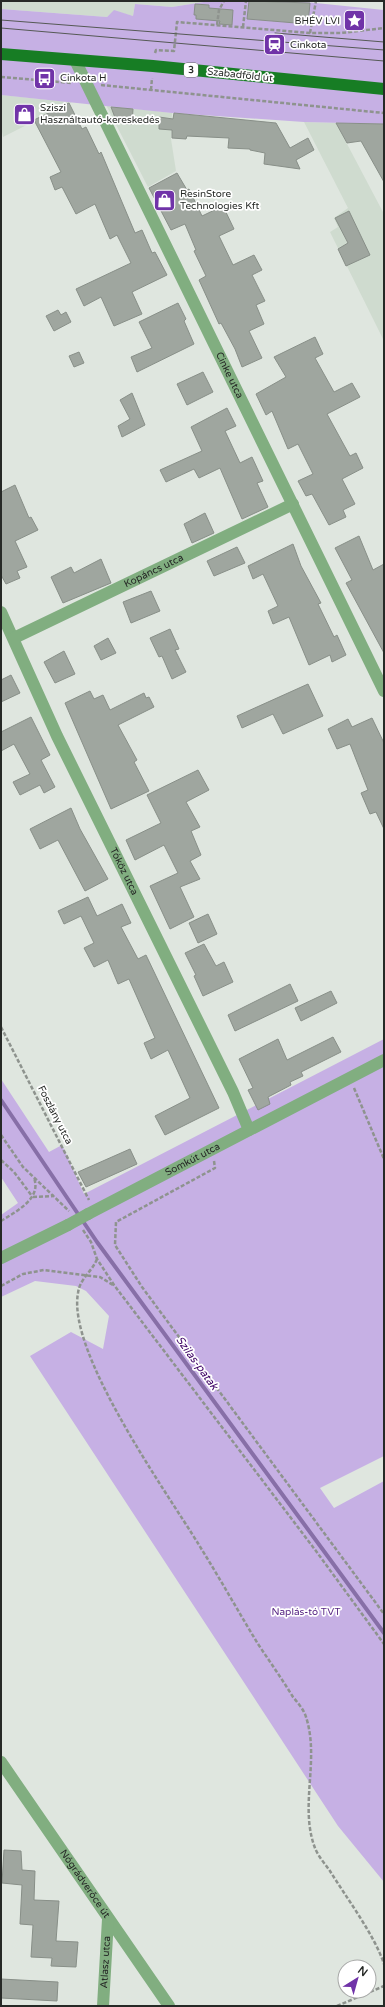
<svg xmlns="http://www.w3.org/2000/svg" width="385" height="2007" font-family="'Varela Round',sans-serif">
  <rect width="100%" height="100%" fill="#dfe6df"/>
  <path fill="#cfdbcf" d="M1,1H210L172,7L135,4L133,16L114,11L107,17L1,9Z
    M1,95L72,102L3,137L1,127Z
    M106,105L172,113L171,139L176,171L148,187Z
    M304,122L336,123L384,214L383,339L330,232L338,227L334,218L348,208Z"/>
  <path fill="#c6b0e4" d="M210,1H296L384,10V124L304,122L172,113L1,95V9L107,17L114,10L133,16L135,4L172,7Z
    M384,1039V1456L320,1488L334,1508L384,1481V1882L338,1826L30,1356L71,1332L103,1349L109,1316L86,1291L76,1286L35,1281L1,1297V1215L18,1203L1,1177V1079L49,1152L62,1145L84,1194Z"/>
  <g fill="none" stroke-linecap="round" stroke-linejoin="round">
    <path stroke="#876fa7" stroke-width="4" d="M1,1100L97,1242L384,1633"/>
  </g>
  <path fill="#9fa69f" stroke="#888f88" d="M249,1L310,3L308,24L247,19Z
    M195,4L209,5V8L233,10L232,25L219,24L220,21L196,19V15H194Z
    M69,103L82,129L86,127L99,154L101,152L135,233L142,230L152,253L155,252L167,275L132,292L142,314L114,326L101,297L84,306L76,289L131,263L117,235L110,239L95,204L76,214L62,187L55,190L50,177L61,172L34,120Z
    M111,107L133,109L132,124L117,123Z
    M174,113L276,123L290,148L308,138L314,150L296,160L300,169L264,164L265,153L250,150V149L228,148L229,138L187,136L186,139L172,138V130L159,129V117L173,119Z
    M336,123L384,124V182L361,141L347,143Z
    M177,173L187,190L189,189L202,216L223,206L234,229L219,236L233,265L254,255L262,270L252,275L265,301L256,305L264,324L249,331L262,358L242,367L235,349L221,323L219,324L199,280L206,276L194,251L196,250L185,224L171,230L149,188Z
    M349,211L370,255L346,266L338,249L348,243L335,218Z
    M178,303L186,319L184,321L194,344L137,372L131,357L152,348L139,322Z
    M58,310L61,315L66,312L71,322L54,331L46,316Z
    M315,337L323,354L315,358L334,392L352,383L360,397L327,414L350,456L356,453L363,468L342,479L355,504L343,510L346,517L329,525L312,494L306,496L298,481L313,474L298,444L288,449L272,411L266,415L256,394L286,377L274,357Z
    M79,352L84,363L74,367L69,356Z
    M203,372L213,392L187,405L177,384Z
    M132,393L145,425L122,437L118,426L130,419L120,400Z
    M227,408L236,426L225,431L240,463L252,457L263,481L257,483L268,507L242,519L220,468L199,478L194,469L166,482L160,470L202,451L191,427Z
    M15,485L29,518L31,517L38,530L15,541L27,567L17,571L20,578L6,584L1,575V492Z
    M205,513L214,533L192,543L184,524Z
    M359,536L373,570L384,564V653L346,583L352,580L335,548Z
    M293,544L301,566L321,603L318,604L334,637L337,635L346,655L332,662L330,655L309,665L289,617L273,624L268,611L278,606L263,574L253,579L248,566Z
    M237,547L245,563L214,576L207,561Z
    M101,559L111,583L63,603L51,577L71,567L74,573Z
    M151,591L160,611L131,623L123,602Z
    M170,629L179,649L175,650L186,672L172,679L162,656L159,657L150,638Z
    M108,638L116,653L101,660L94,646Z
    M64,651L75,674L55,683L44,662Z
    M11,675L20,693L1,702V680Z
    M308,684L323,716L283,734L273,714L242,728L237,716Z
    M90,691L94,699L103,695L110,710L144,693L146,698L149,697L154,707L118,725L137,760L134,762L149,791L111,809L65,703Z
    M31,717L50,755L41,760L55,787L44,793L40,785L20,795L13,782L30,774L14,744L1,751V732Z
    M372,718L384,743V829L376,812L370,814L361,793L368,790L350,744L337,749L328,729L348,719L352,727Z
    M198,770L209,790L186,802L200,827L191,831L201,855L190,861L200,879L180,887L194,917L170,929L150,886L178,873L164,845L135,860L126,840L161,823L147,795Z
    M71,808L80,829L108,879L85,891L58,840L40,849L30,829Z
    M88,897L97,916L122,904L131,923L121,927L138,959L146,955L219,1108L165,1135L155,1116L190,1098L168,1050L151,1059L144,1043L155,1038L129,979L118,984L108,960L94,967L84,948L94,943L81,916L64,924L58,911Z
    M208,914L217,934L198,943L189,923Z
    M204,944L216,966L224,962L233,982L203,996L194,976L196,975L185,953Z
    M290,984L298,1001L235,1031L228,1015Z
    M331,991L337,1003L301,1021L295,1008Z
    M333,1037L341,1052L301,1072L303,1076L290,1082L291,1085L268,1097L270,1104L258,1110L248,1090L253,1088L239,1059L278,1039L287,1060Z
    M130,1149L137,1164L86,1187L78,1172Z
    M4,1850L21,1851L22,1870L35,1871L34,1900L59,1901L56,1941L78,1942L76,1967L51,1966L52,1958L31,1957L33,1925L20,1924L22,1885L2,1883Z
    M1,1979L58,1982L57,2001L1,1998Z"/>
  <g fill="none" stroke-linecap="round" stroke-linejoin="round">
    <path stroke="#8e938e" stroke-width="2.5" stroke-dasharray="4 2" stroke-linecap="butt" d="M217,25L219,10L224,1
      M243,27L246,1
      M310,33L316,1
      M155,53L156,50L174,51L177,22L310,33H341L384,28
      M1,77L72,83
      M101,85L384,113
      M151,90L152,78
      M1,1027L89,1200
      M354,1088L384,1159
      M1,1135L23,1167L69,1211
      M1,1160L14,1172L32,1196
      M214,1161L215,1168L116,1222L115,1245L142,1287L384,1614
      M33,1197L54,1196
      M1,1221C15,1212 42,1199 34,1178
      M83,1230L91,1242L97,1259L114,1285L316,1551L384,1644
      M97,1259C92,1272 80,1278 78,1293C67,1353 166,1491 199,1545C219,1577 238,1611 258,1644C270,1662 282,1679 293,1697C298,1703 304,1710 306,1717C320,1760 299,1806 315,1848C318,1856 325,1864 330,1871C346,1897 375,1936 384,1964
      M1,1286L23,1274L44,1270L100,1277L113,1285
      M337,2006L384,1986"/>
    <g stroke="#81ae80" stroke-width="12">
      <path id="s1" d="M75,60L384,691"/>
      <path id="s2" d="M1,612L57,736L233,1092L249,1130"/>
      <path id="s3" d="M14,638L293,504"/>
      <path id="s4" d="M88,1214L384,1060"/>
      <path d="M1,1258L68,1225"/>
      <path id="s5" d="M1,1762L169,2006"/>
      <path id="s6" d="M103,2006L108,1919"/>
    </g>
    <path stroke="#177d24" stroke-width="12" d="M1,54L153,66L384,89"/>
    <path stroke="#555955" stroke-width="1" d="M1,20L384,50
      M1,28L384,61
      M275,33L384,42"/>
    <path stroke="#81ae80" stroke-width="12" d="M68,1225L88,1214"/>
  </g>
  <defs>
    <symbol id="sight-square" viewBox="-11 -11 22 22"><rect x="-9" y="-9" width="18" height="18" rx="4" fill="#7033a8" stroke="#fff"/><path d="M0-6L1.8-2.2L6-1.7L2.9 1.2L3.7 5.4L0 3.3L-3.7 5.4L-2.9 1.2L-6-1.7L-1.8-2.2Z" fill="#fff"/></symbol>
    <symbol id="station-square" viewBox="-11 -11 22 22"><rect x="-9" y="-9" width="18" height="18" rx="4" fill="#7033a8" stroke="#fff"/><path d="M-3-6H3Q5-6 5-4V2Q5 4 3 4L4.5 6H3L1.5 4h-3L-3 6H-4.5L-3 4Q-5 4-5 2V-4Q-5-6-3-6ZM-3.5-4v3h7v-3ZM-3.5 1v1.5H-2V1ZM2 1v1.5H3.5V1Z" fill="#fff"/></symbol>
    <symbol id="bus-square" viewBox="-11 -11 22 22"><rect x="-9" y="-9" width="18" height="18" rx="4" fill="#7033a8" stroke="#fff"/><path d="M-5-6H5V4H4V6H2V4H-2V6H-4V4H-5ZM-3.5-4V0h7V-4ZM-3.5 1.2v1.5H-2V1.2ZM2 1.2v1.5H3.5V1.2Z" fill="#fff"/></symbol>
    <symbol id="shop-square" viewBox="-11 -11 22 22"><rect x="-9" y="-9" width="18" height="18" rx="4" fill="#7033a8" stroke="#fff"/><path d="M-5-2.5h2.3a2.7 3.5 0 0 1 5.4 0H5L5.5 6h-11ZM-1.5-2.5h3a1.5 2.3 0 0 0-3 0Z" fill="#fff"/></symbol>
  </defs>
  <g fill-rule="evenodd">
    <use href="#sight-square" x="342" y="8" width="25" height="25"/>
    <use href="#station-square" x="262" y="32" width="25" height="25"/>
    <use href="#bus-square" x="32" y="66" width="25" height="25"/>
    <use href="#shop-square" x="12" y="102" width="25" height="25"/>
    <use href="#shop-square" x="152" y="188" width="25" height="25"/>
  </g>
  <g text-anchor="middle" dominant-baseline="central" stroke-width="3.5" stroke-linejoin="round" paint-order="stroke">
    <rect fill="#fff" stroke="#676967" stroke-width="1" x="184" y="63" width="14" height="14" rx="3"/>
    <g font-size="9" font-weight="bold" fill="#262926">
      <text x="191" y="70">3</text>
    </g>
    <g font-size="10" fill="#262926" stroke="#fff" text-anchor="start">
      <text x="340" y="21" text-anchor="end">BHÉV LVI</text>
      <text x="290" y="45">Cinkota</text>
      <text x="60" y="78">Cinkota H</text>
      <text x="40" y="108">Sziszi<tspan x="40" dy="12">Használtautó-kereskedés</tspan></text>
      <text x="180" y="194">ResinStore<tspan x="180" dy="12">Technologies Kft</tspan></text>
    </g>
    <g font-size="10" fill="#262926" stroke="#fff">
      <text transform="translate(240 75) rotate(6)">Szabadföld út</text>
      <text stroke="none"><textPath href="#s1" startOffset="351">Cinke utca</textPath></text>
      <text stroke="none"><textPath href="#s3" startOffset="155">Kopáncs utca</textPath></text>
      <text stroke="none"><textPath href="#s2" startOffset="287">Tóköz utca</textPath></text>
      <text transform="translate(55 1115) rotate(63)">Foszlány utca</text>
      <text stroke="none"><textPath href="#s4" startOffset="118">Somkút utca</textPath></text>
      <text stroke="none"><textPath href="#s5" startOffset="148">Nógrádverőce út</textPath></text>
      <text stroke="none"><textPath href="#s6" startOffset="44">Atlasz utca</textPath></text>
    </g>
    <g font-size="10" fill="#562483" stroke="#fff">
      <text x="306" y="1612">Naplás-tó TVT</text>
    </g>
    <g font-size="11" font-style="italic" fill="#3c0064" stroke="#fff">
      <text transform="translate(197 1363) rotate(54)">Szilas-patak</text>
    </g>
  </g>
  <rect width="385" height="2007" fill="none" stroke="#262926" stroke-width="4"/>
  <g transform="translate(357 1979) rotate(37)"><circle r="19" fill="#ffffff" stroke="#a8a9a8"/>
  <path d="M0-3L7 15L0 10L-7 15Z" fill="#7033a8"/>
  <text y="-6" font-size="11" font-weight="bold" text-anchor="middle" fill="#262926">N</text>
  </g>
</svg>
